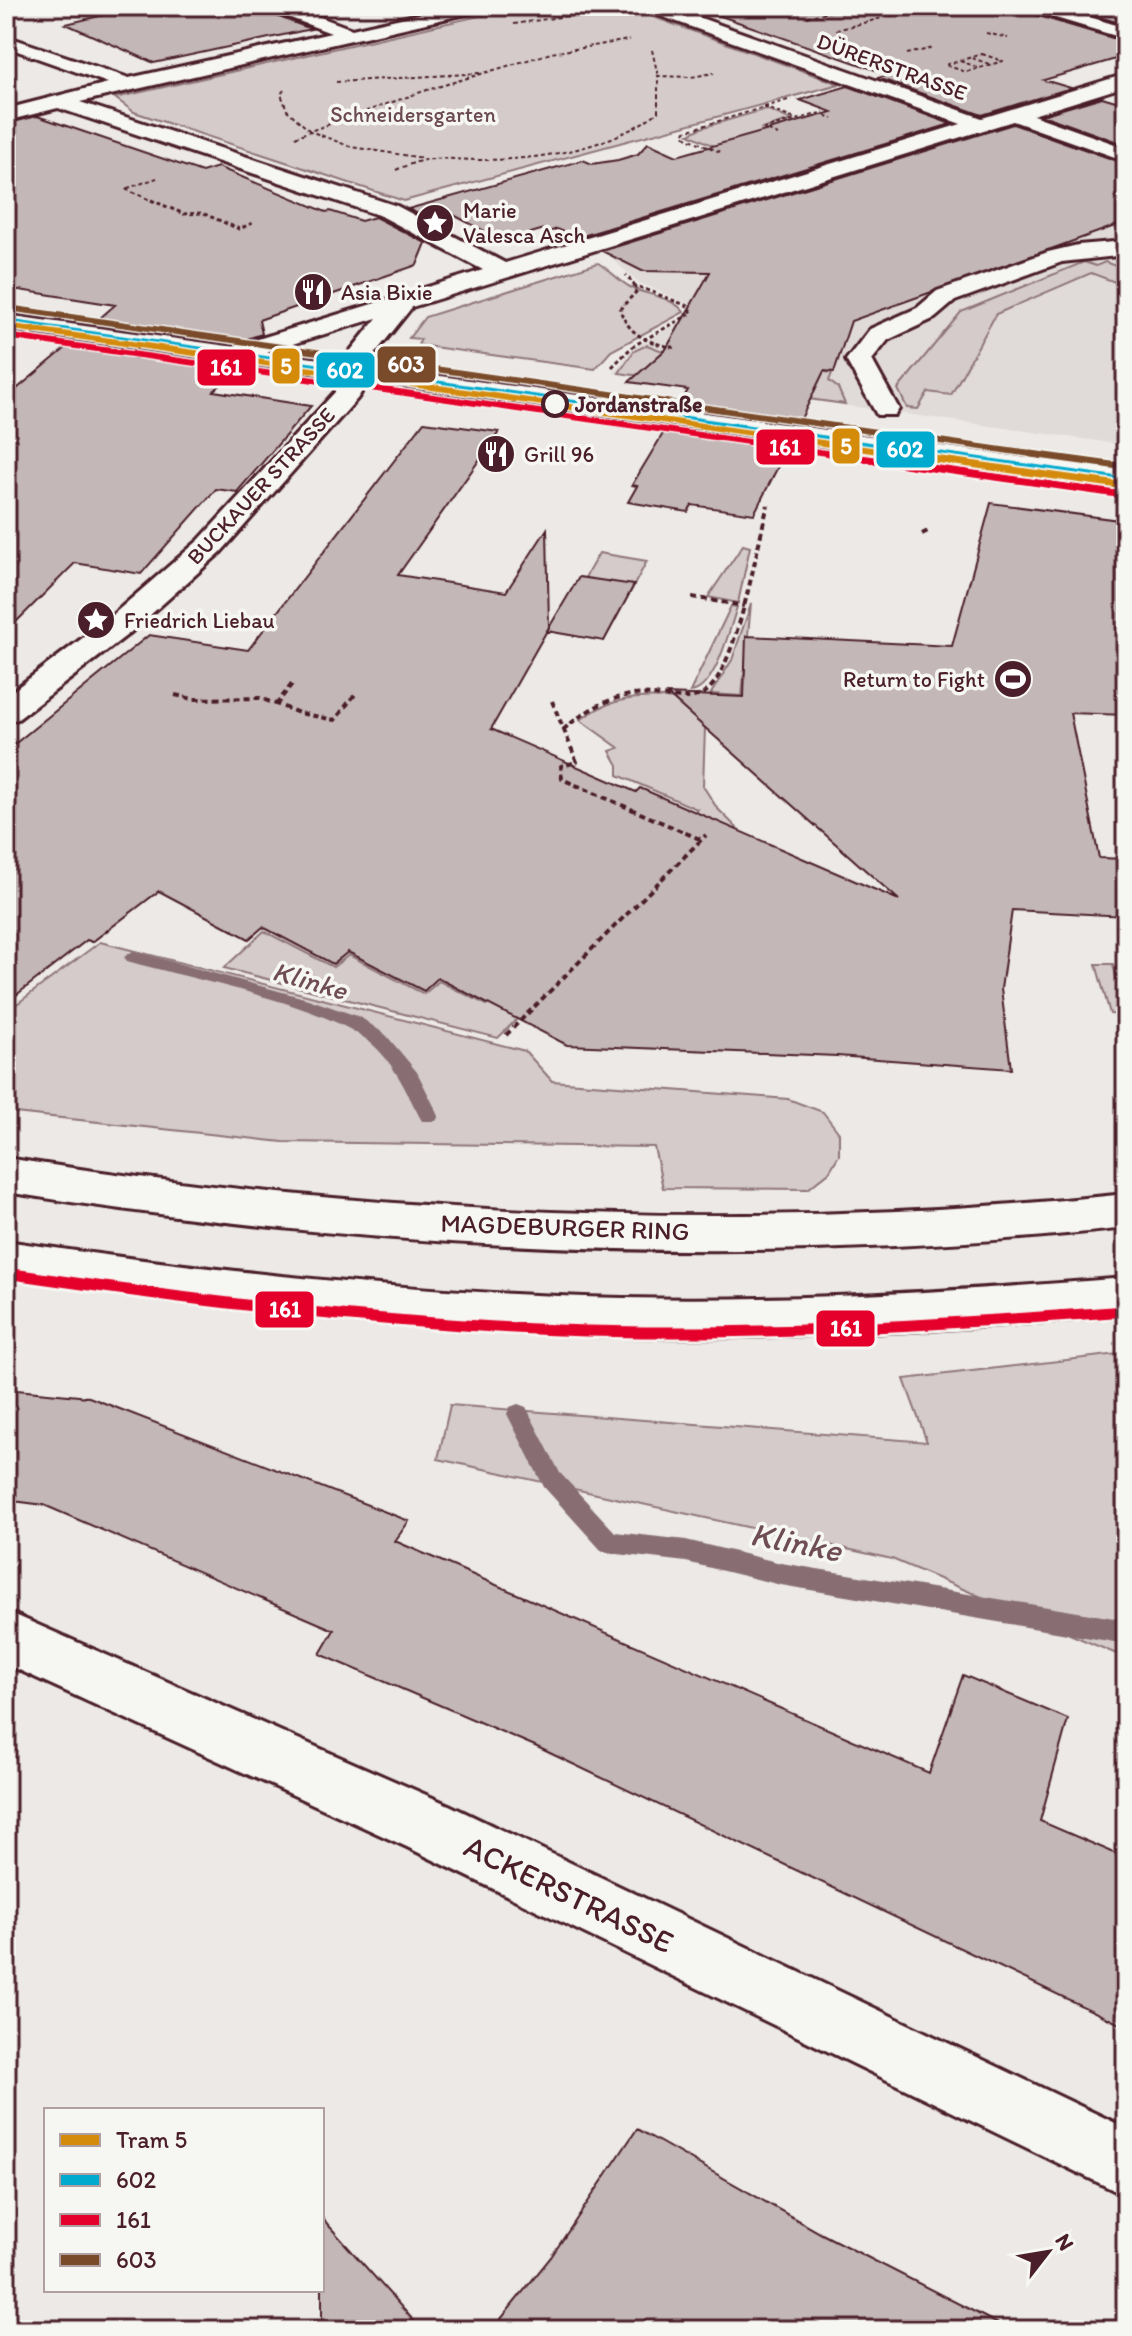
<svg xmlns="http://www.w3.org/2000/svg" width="1132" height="2336" font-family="Itim,sans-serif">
  <rect width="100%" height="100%" fill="#ece9e6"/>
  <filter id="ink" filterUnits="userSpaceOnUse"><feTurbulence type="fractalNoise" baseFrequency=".0125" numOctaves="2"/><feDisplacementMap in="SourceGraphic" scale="16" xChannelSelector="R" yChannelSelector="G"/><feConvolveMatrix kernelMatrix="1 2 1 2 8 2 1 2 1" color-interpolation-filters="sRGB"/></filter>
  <g filter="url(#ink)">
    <path fill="#e0dad8" d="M1126,96V445L614,373L633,348L702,310L638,282L612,259Z"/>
    <path fill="#d4cbca" stroke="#8f757a" stroke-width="2" d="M523,6H623L839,84L404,201L134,112L115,98Z
      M766,109L792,120L762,129L776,135L724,151L689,134L701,128Z
      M1084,262L1096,266L1105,262L1126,270V286L1091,273L996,314L951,395L928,392L918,409L907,408L898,389L961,312Z
      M598,263C610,270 619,281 630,287C646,295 673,297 684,312L611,351L595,369L418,345L421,339L409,338L425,317Z
      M647,345L660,350L832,373L829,381L838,388L845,404L619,373L634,351Z
      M743,545L750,547L738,603L708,597Z
      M599,553L647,561L604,641L554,632Z
      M751,604L742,696L713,694L706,699L703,786L717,808L737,828L723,841L678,829L697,809L618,775V765L610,751L619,748L580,720C606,700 633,696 665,698C681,700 695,703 710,695L732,660Z
      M731,606L737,607C730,628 715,691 690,692Z
      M604,899L627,910L498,1038L224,968L264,931L333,967L349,955L424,994L439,981L487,1005Z
      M100,942L525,1051L552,1081L788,1099L823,1112L839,1133V1155L829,1172L808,1189L663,1188L654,1147L283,1142L6,1112V1012Z
      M1096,964H1113L1125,1015L1110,1014Z
      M1126,1353V1658L892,1559L438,1459L450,1405L927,1442L904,1379Z"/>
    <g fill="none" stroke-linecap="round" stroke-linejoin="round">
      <path fill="#886e73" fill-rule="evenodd" d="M133,951L308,999L360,1017L386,1035L417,1072L439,1116L436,1121H422C407,1094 396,1065 372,1044C326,1004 189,979 127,961L124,957Z
        M518,1404L526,1407L560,1473L615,1532L686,1540L781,1563L1126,1620V1644L781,1585L686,1562L609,1553L601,1550L544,1487L507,1414L510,1407Z"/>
    </g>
    <path fill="#c4b7b7" stroke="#4a1f2b" stroke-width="2" d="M141,6H263L268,13L311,29L154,63L66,24Z
      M717,6H1023L1028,13L1126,42V56L1044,80L1071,88L982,115L878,78L890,75L715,14Z
      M1063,6H1126V25Z
      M848,86L951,124L576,238L557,229L549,232L544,229L521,236L490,234L440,208L434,222L408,209L583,160L592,164L618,160L638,154L648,143L677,156L832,112L800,100Z
      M1102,97L1126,104V145L1042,115Z
      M37,116L202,172L218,167L326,212L330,211L361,221L375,217L426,243L417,265L259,320L262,334L232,344L93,324L115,305L6,288V124Z
      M1013,124L1126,164V222L851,321L834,372L824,371L799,423L679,406L688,390L629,382L666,349L710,272L642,271L602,251Z
      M73,342L241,366L214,391L311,406L237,492L216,489L141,574L75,563L6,632V398Z
      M424,422L499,432L398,575L506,592L547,529L549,627L491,729L636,792L640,788L899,900L667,694L744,697L746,636L952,646L991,503L1126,521V715L1070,713L1099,858L1126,859V916L1012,910L1001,989L1011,1069L837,1056L567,1045L438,978L424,991L348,952L333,964L263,927L249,939L159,891L92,942L87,940L6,1003V751L149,635L248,650Z
      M667,427L789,445L754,514L692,505L688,512L628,502L637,486L632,485Z
      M579,577L634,585L604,641L547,631Z
      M6,1389L89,1397L409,1521L395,1541L929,1773L963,1675L1068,1719L1040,1821L1126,1858V2027L535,1746L320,1654L334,1630L44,1505L6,1500Z
      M637,2129L822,2234L1010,2330H492L551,2257Z
      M322,2218L422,2330H322Z"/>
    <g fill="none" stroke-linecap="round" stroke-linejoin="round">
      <defs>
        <path id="minor" d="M266,6H291L352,29L455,6H488L479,11L80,102L397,206L505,263L961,124L644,10L641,6H667L982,118L1126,74V86L1033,115L1126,148V161L1013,121L412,307L361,371V393L357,399L221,552L131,632L18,719L6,722V696L109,618L199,540L335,392V370L377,318L234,362L225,359L221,354L225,349L483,270L381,216L58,108L6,121V109L108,83L6,47V36L129,78L331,33L269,10Z
          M1026,6H1053L1126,28V39L1029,10Z
          M1126,241V255L1062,262L955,301L935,318L888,340L872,360L899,409L895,415H877L846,360L870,329L917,308L937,291L1048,252L1078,245Z
          M6,1611L449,1805L1126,2128V2196L407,1847L6,1664Z"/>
        <path id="major" d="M6,315L1126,472V490L6,329Z"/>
        <path id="highway" d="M6,1158C375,1216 754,1233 1126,1194V1228C754,1269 375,1251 6,1192Z
          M6,1241C189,1268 373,1289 559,1296C748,1304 937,1293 1126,1278V1316C937,1331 748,1343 559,1335C373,1328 189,1306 6,1277Z"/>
      </defs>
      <use href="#minor" stroke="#4a1f2b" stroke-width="6"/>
      <use href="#major" stroke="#4a1f2b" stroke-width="6"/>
      <use href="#highway" stroke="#4a1f2b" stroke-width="6"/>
      <path stroke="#4a1f2b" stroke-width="2" stroke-dasharray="4 3" stroke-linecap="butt" d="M566,16L610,17
        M807,17L852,6
        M514,24L566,16L564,6
        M836,30L928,6
        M986,33L1008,38
        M652,50L658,76
        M907,54L934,48
        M982,54L1003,61L966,72L945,65Z
        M972,58L992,65
        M960,61L980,68
        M336,82L481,73
        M284,90L281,94L287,110L310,131L424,91L551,53L629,40
        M764,107L795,119
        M819,114L833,119
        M778,135L764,129L824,112
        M295,137L310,131L351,147L423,158
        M720,152L688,138L684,135L686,131L791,99
        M396,170C433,153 443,160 481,160C540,160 610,149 658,112V76L691,77L714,73
        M155,202L125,189L157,178"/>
      <path stroke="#4a1f2b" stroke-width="3" stroke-dasharray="4 3" stroke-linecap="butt" d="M151,200L184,214L202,213L239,229L253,223
        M634,285L637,291L620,309C628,336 651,344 677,348
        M612,367L633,346L692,313L688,306L634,285L626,275"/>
      <path stroke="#4a1f2b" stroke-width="4" stroke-dasharray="6 4" stroke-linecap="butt" d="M922,534L930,530
        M692,597L744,606
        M175,695L193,699L260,698L299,713L335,720L356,693
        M552,701L577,762L561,766L562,779L702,840
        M276,705L292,684
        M563,730C588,708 618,691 652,695C668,696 686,701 701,695C736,679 757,543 768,505
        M506,1035L706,835"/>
      <use href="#minor" fill="#f6f6f2" fill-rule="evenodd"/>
      <use href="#major" fill="#f6f6f2" fill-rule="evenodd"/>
      <use href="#highway" fill="#f6f6f2" fill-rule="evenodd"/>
      <defs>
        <path id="bus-1-far1" d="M6,322L947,456"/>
        <path id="bus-1" d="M933,454L1126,481"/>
        <path id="bus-2-far2" d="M6,336L847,456"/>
        <path id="bus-2-far1" d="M832,454L1124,495"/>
        <path id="bus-2" d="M6,1273C189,1300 373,1323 559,1330C748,1337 937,1325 1126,1311"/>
        <path id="bus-3-far1" d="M8,308L1045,456"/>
        <path id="bus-3" d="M1031,454L1126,467"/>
      </defs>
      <use href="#bus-1-far1" stroke="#f6f6f2" stroke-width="9"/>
      <use href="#bus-1" stroke="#f6f6f2" stroke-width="11"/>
      <use href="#bus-2-far2" stroke="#f6f6f2" stroke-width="9"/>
      <use href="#bus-2-far1" stroke="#f6f6f2" stroke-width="11"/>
      <use href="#bus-2" stroke="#f6f6f2" stroke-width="17"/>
      <use href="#bus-3-far1" stroke="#f6f6f2" stroke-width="9"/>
      <use href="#bus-3" stroke="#f6f6f2" stroke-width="11"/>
      <use href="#bus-1-far1" stroke="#00a9ce" stroke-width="6"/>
      <use href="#bus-1" stroke="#00a9ce" stroke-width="7"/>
      <use href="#bus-2-far2" stroke="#e4002b" stroke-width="6"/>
      <use href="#bus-2-far1" stroke="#e4002b" stroke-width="7"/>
      <use href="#bus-2" stroke="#e4002b" stroke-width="11"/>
      <use href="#bus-3-far1" stroke="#7a4b2a" stroke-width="6"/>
      <use href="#bus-3" stroke="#7a4b2a" stroke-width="7"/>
      <defs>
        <path id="tram-1-far1" d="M6,326L913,456"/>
        <path id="tram-1" d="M899,454L1126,486"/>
      </defs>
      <use href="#tram-1-far1" stroke="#f6f6f2" stroke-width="9"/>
      <use href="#tram-1" stroke="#f6f6f2" stroke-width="11"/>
      <use href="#tram-1-far1" stroke="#d48b09" stroke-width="6"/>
      <use href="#tram-1" stroke="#d48b09" stroke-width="7"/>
    </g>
  </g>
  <defs>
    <symbol id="sight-disc" viewBox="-11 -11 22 22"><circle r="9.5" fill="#4a1f2b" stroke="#f6f6f2"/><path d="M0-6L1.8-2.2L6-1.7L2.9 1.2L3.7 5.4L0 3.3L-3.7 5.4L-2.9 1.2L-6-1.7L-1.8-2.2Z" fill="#fff"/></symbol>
    <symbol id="restaurant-disc" viewBox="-11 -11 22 22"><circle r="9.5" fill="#4a1f2b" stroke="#f6f6f2"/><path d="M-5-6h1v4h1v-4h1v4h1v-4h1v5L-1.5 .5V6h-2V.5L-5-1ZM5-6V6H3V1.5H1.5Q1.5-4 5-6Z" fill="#fff"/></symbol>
    <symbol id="stadium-disc" viewBox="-11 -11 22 22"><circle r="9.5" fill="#4a1f2b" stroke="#f6f6f2"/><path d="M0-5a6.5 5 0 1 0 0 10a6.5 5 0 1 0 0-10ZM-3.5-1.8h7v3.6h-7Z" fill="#fff"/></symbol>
  </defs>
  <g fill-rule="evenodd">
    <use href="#sight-disc" x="413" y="201" width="44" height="44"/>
    <use href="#restaurant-disc" x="291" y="270" width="44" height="44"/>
    <use href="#restaurant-disc" x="474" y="432" width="44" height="44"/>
    <use href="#sight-disc" x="74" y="598" width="44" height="44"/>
    <use href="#stadium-disc" x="991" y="657" width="44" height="44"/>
  </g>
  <circle fill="#f6f6f2" stroke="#4a1f2b" stroke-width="4" cx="555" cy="404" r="12"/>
  <g text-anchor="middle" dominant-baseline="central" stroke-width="7" stroke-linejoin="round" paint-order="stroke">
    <g font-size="22" fill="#4a1f2b" stroke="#f6f6f2">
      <text transform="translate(892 67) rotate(20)">DÜRERSTRASSE</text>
      <text transform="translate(261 486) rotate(-47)">BUCKAUER STRASSE</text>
    </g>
    <g font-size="22" fill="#6c4a53" stroke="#f6f6f2">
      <text x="413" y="114">Schneidersgarten</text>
    </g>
    <g font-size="22" fill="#4a1f2b" stroke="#f6f6f2" text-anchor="start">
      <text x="463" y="210">Marie<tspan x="463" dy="25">Valesca Asch</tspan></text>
      <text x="341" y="292">Asia Bixie</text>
      <text x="524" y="454">Grill 96</text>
      <text x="124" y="620">Friedrich Liebau</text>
      <text x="985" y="679" text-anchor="end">Return to Fight</text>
    </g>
    <g font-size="22" font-weight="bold" fill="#4a1f2b" stroke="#f6f6f2" text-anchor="start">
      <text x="575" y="404">Jordanstraße</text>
    </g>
    <g font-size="26" fill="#4a1f2b" stroke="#f6f6f2">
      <text transform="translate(565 1227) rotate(2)">MAGDEBURGER RING</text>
    </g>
    <g font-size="28" font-style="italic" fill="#6e4d55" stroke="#f6f6f2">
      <text transform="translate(310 980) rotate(16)">Klinke</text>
    </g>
    <g font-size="32" fill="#4a1f2b" stroke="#f6f6f2">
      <text transform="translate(569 1894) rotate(26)">ACKERSTRASSE</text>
    </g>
    <g font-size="34" font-style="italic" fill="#6e4d55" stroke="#f6f6f2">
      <text transform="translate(796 1542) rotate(11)">Klinke</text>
    </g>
  </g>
  <g stroke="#f6f6f2" stroke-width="3">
    <rect x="376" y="345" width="61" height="39" rx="8" fill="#7a4b2a"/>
    <rect x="271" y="347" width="30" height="38" rx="8" fill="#d48b09"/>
    <rect x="196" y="348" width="61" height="39" rx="8" fill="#e4002b"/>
    <rect x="315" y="351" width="61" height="38" rx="8" fill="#00a9ce"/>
    <rect x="831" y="427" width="30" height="38" rx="8" fill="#d48b09"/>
    <rect x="755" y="428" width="61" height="38" rx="8" fill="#e4002b"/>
    <rect x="875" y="430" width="61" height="39" rx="8" fill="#00a9ce"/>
    <rect x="254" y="1290" width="61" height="39" rx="8" fill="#e4002b"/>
    <rect x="815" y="1309" width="61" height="39" rx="8" fill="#e4002b"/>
  </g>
  <g font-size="22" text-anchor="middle" font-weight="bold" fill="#fff">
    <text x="406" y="372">603</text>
    <text x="286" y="374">5</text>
    <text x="226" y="375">161</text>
    <text x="345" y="378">602</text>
    <text x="846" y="454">5</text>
    <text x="785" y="455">161</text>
    <text x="905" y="457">602</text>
    <text x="285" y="1317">161</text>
    <text x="846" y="1336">161</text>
  </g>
  <rect width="1132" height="2336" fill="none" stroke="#f6f6f2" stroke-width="32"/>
  <rect x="16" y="16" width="1100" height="2304" fill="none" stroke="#4a1f2b" stroke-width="3" filter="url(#ink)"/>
  <rect x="44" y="2108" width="280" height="184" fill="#f6f6f2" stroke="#b1a0a2" stroke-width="2"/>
  <rect x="60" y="2134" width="40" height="12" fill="#d48b09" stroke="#b1a0a2" stroke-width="2"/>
  <text x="116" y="2148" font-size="24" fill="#4a1f2b">Tram 5</text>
  <rect x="60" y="2174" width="40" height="12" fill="#00a9ce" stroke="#b1a0a2" stroke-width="2"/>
  <text x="116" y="2188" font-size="24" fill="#4a1f2b">602</text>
  <rect x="60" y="2214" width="40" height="12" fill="#e4002b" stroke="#b1a0a2" stroke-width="2"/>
  <text x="116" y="2228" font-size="24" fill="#4a1f2b">161</text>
  <rect x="60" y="2254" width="40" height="12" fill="#7a4b2a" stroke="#b1a0a2" stroke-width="2"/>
  <text x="116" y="2268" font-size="24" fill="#4a1f2b">603</text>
  <g transform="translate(1048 2252) rotate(59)" stroke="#f6f6f2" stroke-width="6" paint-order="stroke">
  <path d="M0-6L14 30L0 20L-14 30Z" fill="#4a1f2b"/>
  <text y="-12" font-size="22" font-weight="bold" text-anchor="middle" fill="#4a1f2b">N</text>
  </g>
</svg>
